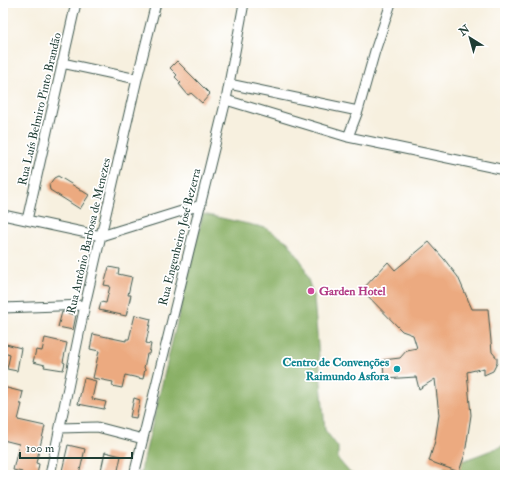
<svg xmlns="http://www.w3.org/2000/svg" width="508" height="478" font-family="'IM FELL Double Pica',serif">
  <rect width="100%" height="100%" fill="#fff"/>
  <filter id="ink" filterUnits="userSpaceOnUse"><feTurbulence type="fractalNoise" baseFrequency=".025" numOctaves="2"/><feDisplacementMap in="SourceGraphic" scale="8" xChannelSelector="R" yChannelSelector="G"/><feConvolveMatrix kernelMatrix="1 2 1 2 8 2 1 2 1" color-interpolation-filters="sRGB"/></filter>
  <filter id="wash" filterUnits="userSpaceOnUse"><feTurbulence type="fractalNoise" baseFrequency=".012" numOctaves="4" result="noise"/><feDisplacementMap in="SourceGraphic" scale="16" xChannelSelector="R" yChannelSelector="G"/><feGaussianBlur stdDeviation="0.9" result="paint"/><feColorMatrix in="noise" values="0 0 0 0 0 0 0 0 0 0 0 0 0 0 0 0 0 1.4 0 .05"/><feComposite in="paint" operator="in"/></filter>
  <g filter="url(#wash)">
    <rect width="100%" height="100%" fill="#f7f0df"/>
    <path fill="#8ab066" stroke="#54764d" d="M203,214L266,228L288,242L303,264L314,298L325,430L338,447V459L350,473L355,475H140Z
      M505,445V475H426Z"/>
    <g id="blocks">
      <path fill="#ecaa80" d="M177,61L210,94L202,103L191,93L188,95L179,84L181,83L175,77L177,75L170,68Z
        M58,176L89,195L80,209L50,190L49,185L54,178Z
        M429,242L444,259L458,277L472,309H488L492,352L497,358V363L493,371L484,375V368L467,372L471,415L465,454L459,472L429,461L435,441L439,415L435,379L419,389L416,377L384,379L383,360L400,358L407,350L417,348L413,335L402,331L362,290L388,262L395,270Z
        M109,267L119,269L118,274L132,277L128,295H131L126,316L99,310L101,302L106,303L110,286L104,285Z
        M62,312L76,315L73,330L58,327Z
        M135,315L151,319L146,343L151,344L149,354H147L144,368L145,369L143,379L125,375L122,388L112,386L113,382L93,378L99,351L90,349L93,334L126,341V339H129Z
        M45,338L67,343L63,362L65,363L63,370L44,367L45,365L33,362L36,350L42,351Z
        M6,344L21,348L17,371L7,369L10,355L4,353Z
        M84,378L96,381L92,399L106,402L104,409L78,404Z
        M3,387L23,392L20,404H22L18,420L45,426L36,463L39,464L37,475H21L22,472L13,470L19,444L3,440Z
        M134,398L140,400L136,418L130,417Z
        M68,445L85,449L79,475H61Z
        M105,452L121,456L117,475H100Z"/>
    </g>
  </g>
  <g filter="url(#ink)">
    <use href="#blocks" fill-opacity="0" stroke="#3f584e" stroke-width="1"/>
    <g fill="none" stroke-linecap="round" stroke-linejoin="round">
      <defs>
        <path id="minor" d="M391,3L375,51L358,111L348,137L505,170
          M62,63L137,79
          M229,84L358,111
          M226,100L348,137
          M3,215L101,236L201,205
          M27,220L76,3
          M3,308L85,305
          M60,428L97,427L143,439
          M50,475L85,305L137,79L156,3
          M134,475L226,100L244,3"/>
      </defs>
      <use href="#minor" stroke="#3f584e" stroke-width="11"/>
      <use href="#minor" stroke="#fff" stroke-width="9"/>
    </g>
  </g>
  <circle fill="#d1479c" stroke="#fff" stroke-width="1.5" cx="311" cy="291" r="4"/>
  <circle fill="#0f9aa8" stroke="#fff" stroke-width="1.5" cx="397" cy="369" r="4"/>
  <g text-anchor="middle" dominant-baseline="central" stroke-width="3.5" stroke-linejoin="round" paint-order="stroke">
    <g font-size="12" fill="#1f3d34" stroke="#fff">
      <text transform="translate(40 109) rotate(-77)">Rua Luís Belmiro Pinto Brandão</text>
      <text transform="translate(89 236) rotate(-77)">Rua Antônio Barbosa de Menezes</text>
      <text transform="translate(180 237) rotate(-76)">Rua Engenheiro José Bezerra</text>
    </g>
    <g font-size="12" font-weight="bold" fill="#b23c85" stroke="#fff" text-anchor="start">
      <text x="319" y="291">Garden Hotel</text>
    </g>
    <g font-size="12" font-weight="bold" fill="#0d838f" stroke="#fff" text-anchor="end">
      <text x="389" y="362">Centro de Convenções<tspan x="389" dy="14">Raimundo Asfora</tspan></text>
    </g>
  </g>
  <rect width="508" height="478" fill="none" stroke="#fff" stroke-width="16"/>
  <g transform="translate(470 38) rotate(323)" stroke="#ffffff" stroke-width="3" paint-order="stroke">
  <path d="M0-3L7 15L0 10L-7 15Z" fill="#1f3d34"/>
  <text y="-6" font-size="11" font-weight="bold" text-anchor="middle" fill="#1f3d34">N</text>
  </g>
  <path d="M20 452v6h112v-6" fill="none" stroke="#1f3d34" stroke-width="2"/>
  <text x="26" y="452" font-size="12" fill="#1f3d34" stroke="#ffffff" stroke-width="3" paint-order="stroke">100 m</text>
</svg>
